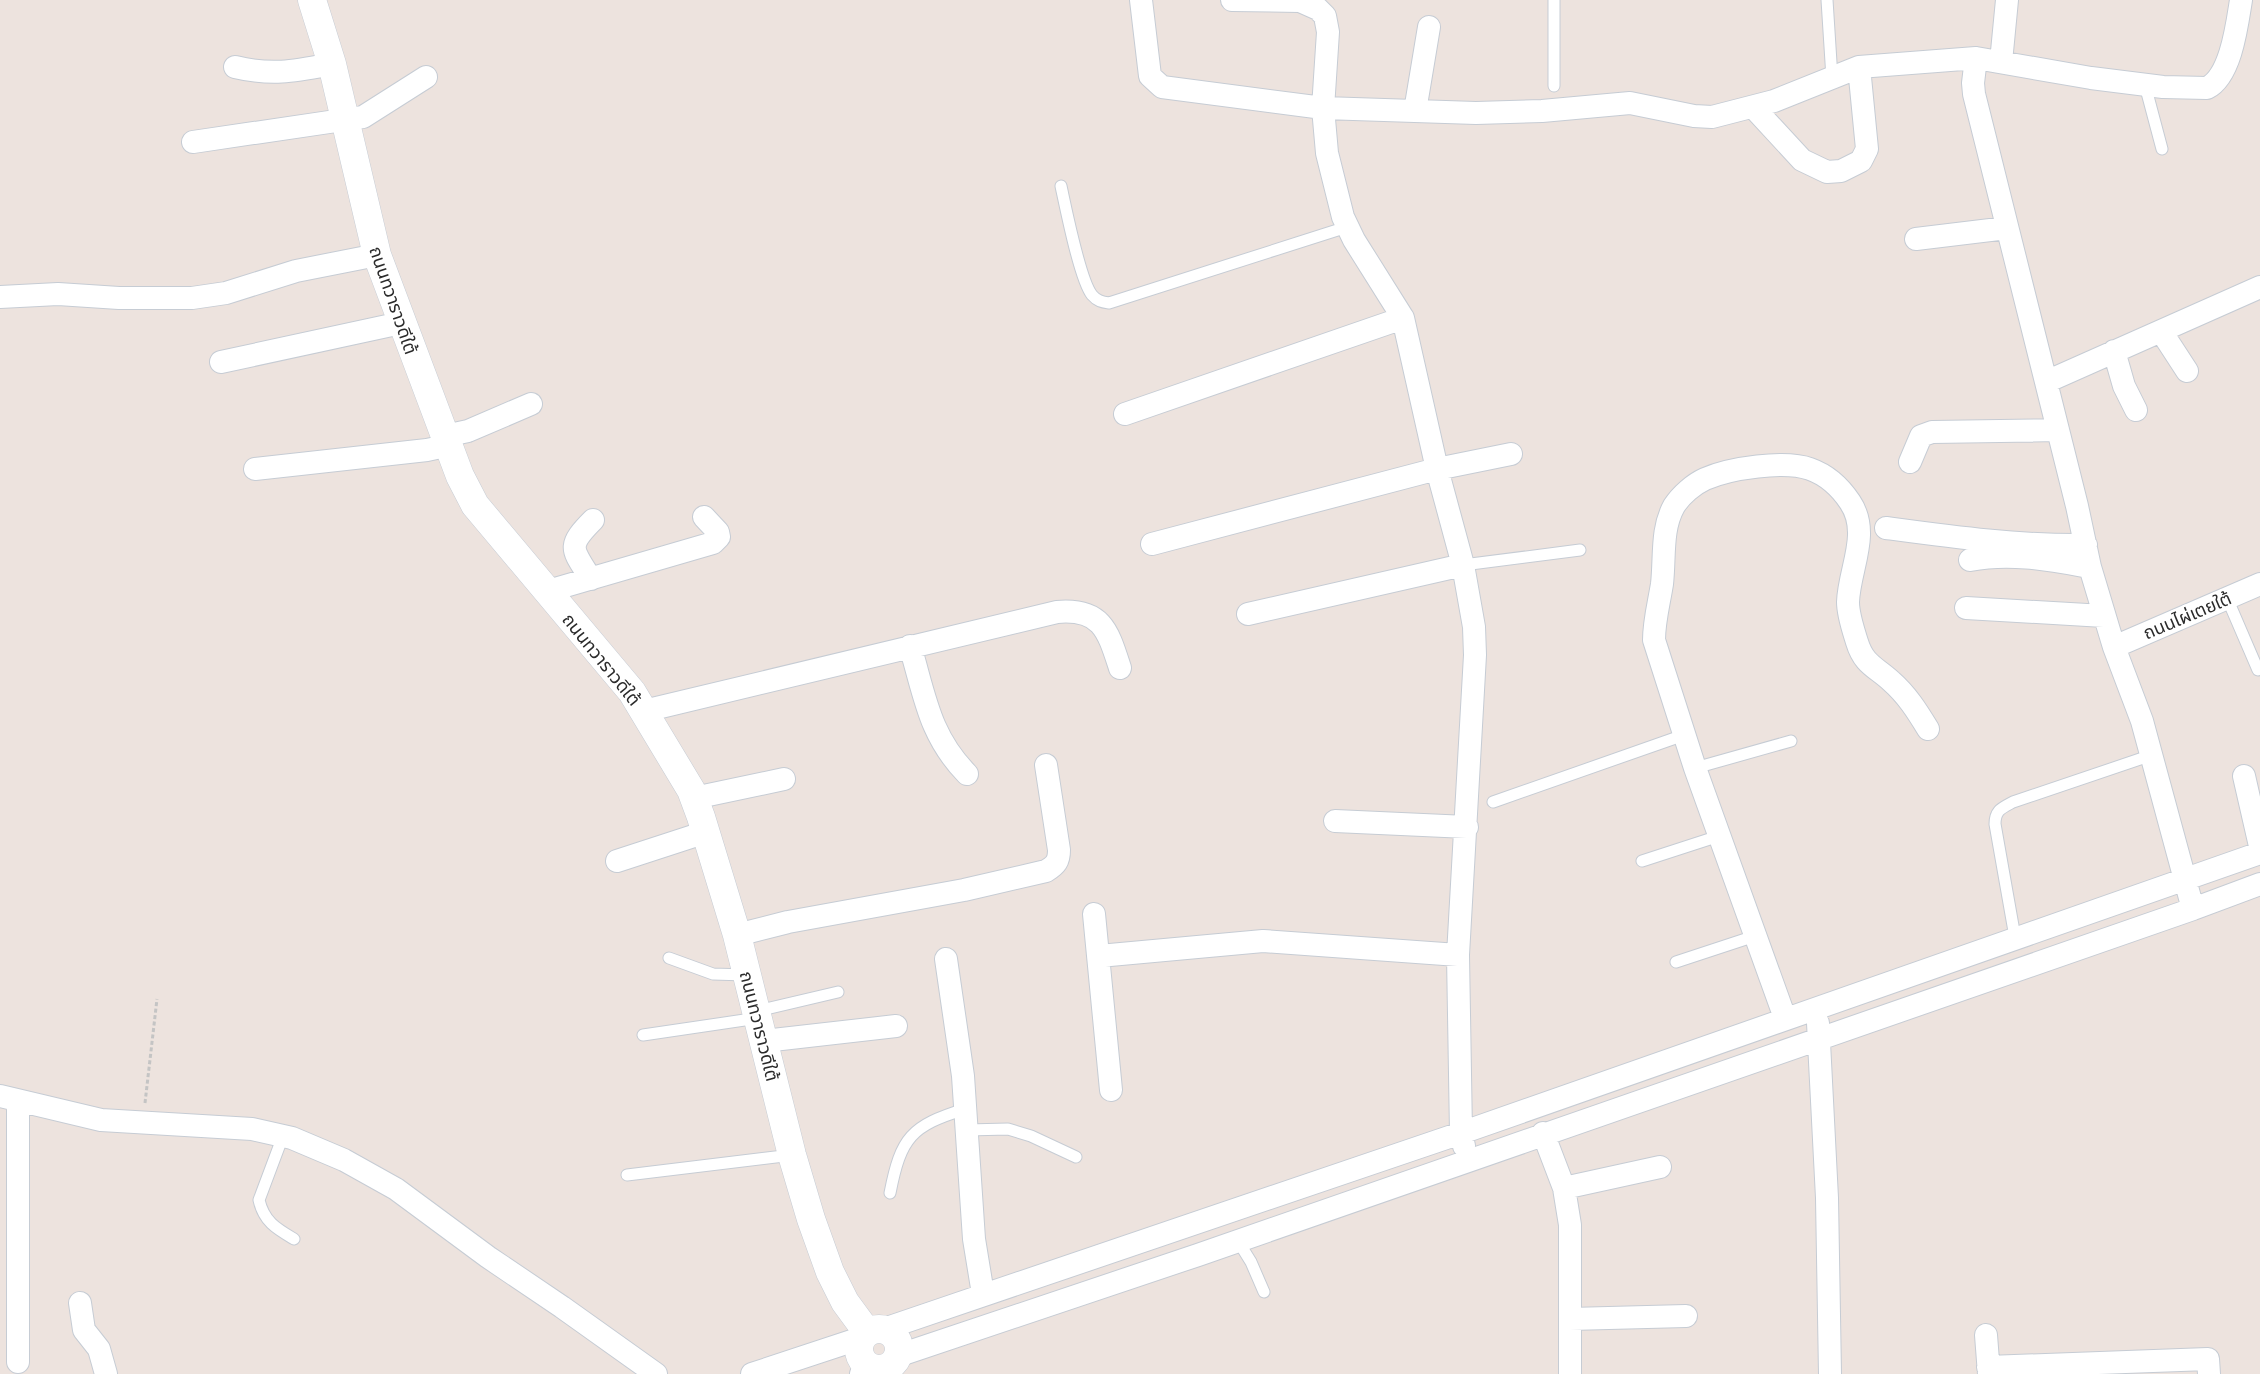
<svg xmlns="http://www.w3.org/2000/svg" width="2260" height="1374" font-family="Ubuntu,'Noto Sans Thai',sans-serif">
  <rect width="100%" height="100%" fill="#ede3de"/>
  <g fill="none" stroke-linecap="round" stroke-linejoin="round">
    <defs>
      <path id="service" d="M1554,0V86
        M1827,0L1832,78
        M2145,85L2162,149
        M1061,186C1066,209 1080,280 1092,295C1097,301 1102,302 1109,303L1347,227
        M1463,565L1580,550
        M2227,598L2258,670
        M1695,768L1791,741
        M1493,802L1684,735
        M1642,861L1719,836
        M2015,937L1995,824C1995,810 2002,808 2013,802L2152,755
        M669,958L713,974L746,975
        M1676,962L1755,936
        M757,1011L838,992
        M643,1035L758,1018
        M967,1130L1008,1129L1031,1136L1076,1157
        M283,1136L259,1200C264,1222 277,1229 294,1239
        M627,1175L792,1155
        M890,1193C901,1137 911,1126 965,1109
        M1238,1241L1251,1262L1264,1292"/>
      <path id="minor" d="M1141,0L1150,76L1162,87L1323,108L1476,113L1542,111L1630,103L1694,116L1712,117L1774,101L1859,67L1976,58
        M1232,0L1300,1L1318,9L1325,16L1328,32L1323,108L1327,153L1343,217L1354,240L1403,318L1437,469L1463,565L1474,627L1475,655L1458,955L1461,1133L1464,1146
        M2001,62L2007,0
        M235,67C273,76 295,71 332,64
        M1754,108L1802,160L1827,172L1841,171L1861,161L1867,149L1859,67
        M1415,111L1429,27
        M193,142L363,117L426,77
        M1916,239L2007,228
        M0,297L58,294L119,298H192L226,293L296,271L377,255
        M2161,331L2187,371
        M2114,351L2124,386L2136,410
        M221,362L401,323
        M2046,382L2260,287
        M1125,414L1403,318
        M445,436L468,431L531,404
        M1910,462L1921,436L1932,432L2058,430
        M255,469L427,450L450,445
        M1886,528C1953,537 2018,546 2086,545
        M1152,544L1437,469L1511,454
        M1970,560C2011,552 2050,560 2090,567
        M591,579C572,549 566,547 593,520
        M548,591L713,543L719,537L718,532L704,517
        M1966,608L2104,616
        M1248,614L1463,565
        M910,646C925,696 929,735 967,774
        M2114,647L2260,584
        M644,711L1057,612C1102,608 1108,631 1120,668
        M2244,776L2260,846
        M694,798L784,779
        M1335,821L1467,827
        M617,861L706,832
        M2193,909L2260,884
        M1094,914L1111,1090
        M737,935L788,922L964,890L1046,871C1056,865 1059,861 1059,850L1046,765
        M1099,956L1263,941L1458,955
        M946,959L963,1076L974,1239L983,1294
        M1785,1018L1695,768L1654,640C1654,621 1659,603 1662,584C1665,558 1661,529 1674,506C1681,495 1694,484 1705,479C1730,468 1785,460 1810,469C1827,475 1840,487 1850,502C1871,533 1849,569 1848,602C1848,615 1853,629 1857,642C1864,665 1876,667 1891,681C1907,695 1917,711 1928,729
        M1818,1023L1827,1198L1830,1374
        M764,1041L896,1026
        M0,1096L101,1120L252,1129L292,1138L344,1160L396,1189L488,1257L562,1307L656,1374
        M1543,1133L1564,1188L1570,1225V1374
        M1564,1188L1660,1167
        M80,1303L84,1330L99,1349L106,1374
        M1570,1319L1686,1316
        M884,1329L1461,1133L2260,853
        M1986,1335L1989,1374
        M897,1356L1198,1255L2193,909L2142,721L2114,647L2090,567L2077,506L1974,94L1973,83L1976,58L2091,78L2163,87L2207,88C2231,76 2237,25 2241,0
        M18,1362V1101
        M1988,1367L2208,1359L2209,1374
        M752,1374L861,1338
        M861,1374L872,1368"/>
      <path id="tertiary" d="M312,0L332,64L377,255L460,476L475,505L632,692L691,790L701,817L737,935L792,1155L811,1219L830,1272L845,1302L867,1332
        M859 1349a20 20 0 1 1 40 0a20 20 0 1 1-40 0Z"/>
    </defs>
    <use href="#service" stroke="#c6ccd4" stroke-width="13"/>
    <use href="#minor" stroke="#c6ccd4" stroke-width="24"/>
    <use href="#tertiary" stroke="#c6ccd4" stroke-width="29"/>
    <path stroke="#c4c4c4" stroke-width="3" stroke-dasharray="4 2.5" stroke-linecap="butt" d="M145,1103L157,999"/>
    <use href="#service" stroke="#fff" stroke-width="11"/>
    <use href="#minor" stroke="#fff" stroke-width="22"/>
    <use href="#tertiary" stroke="#fff" stroke-width="28"/>
  </g>
  <g text-anchor="middle" dominant-baseline="central" stroke-width="4.5" stroke-linejoin="round" paint-order="stroke">
    <g font-size="18" fill="#2b2b2b" stroke="#fff">
      <text transform="translate(394 300) rotate(71)">ถนนทวาราวดีใต้</text>
      <text transform="translate(2187 615) rotate(-23)">ถนนไผ่เตยใต้</text>
      <text transform="translate(602 659) rotate(51)">ถนนทวาราวดีใต้</text>
      <text transform="translate(760 1026) rotate(76)">ถนนทวาราวดีใต้</text>
    </g>
  </g>
</svg>
